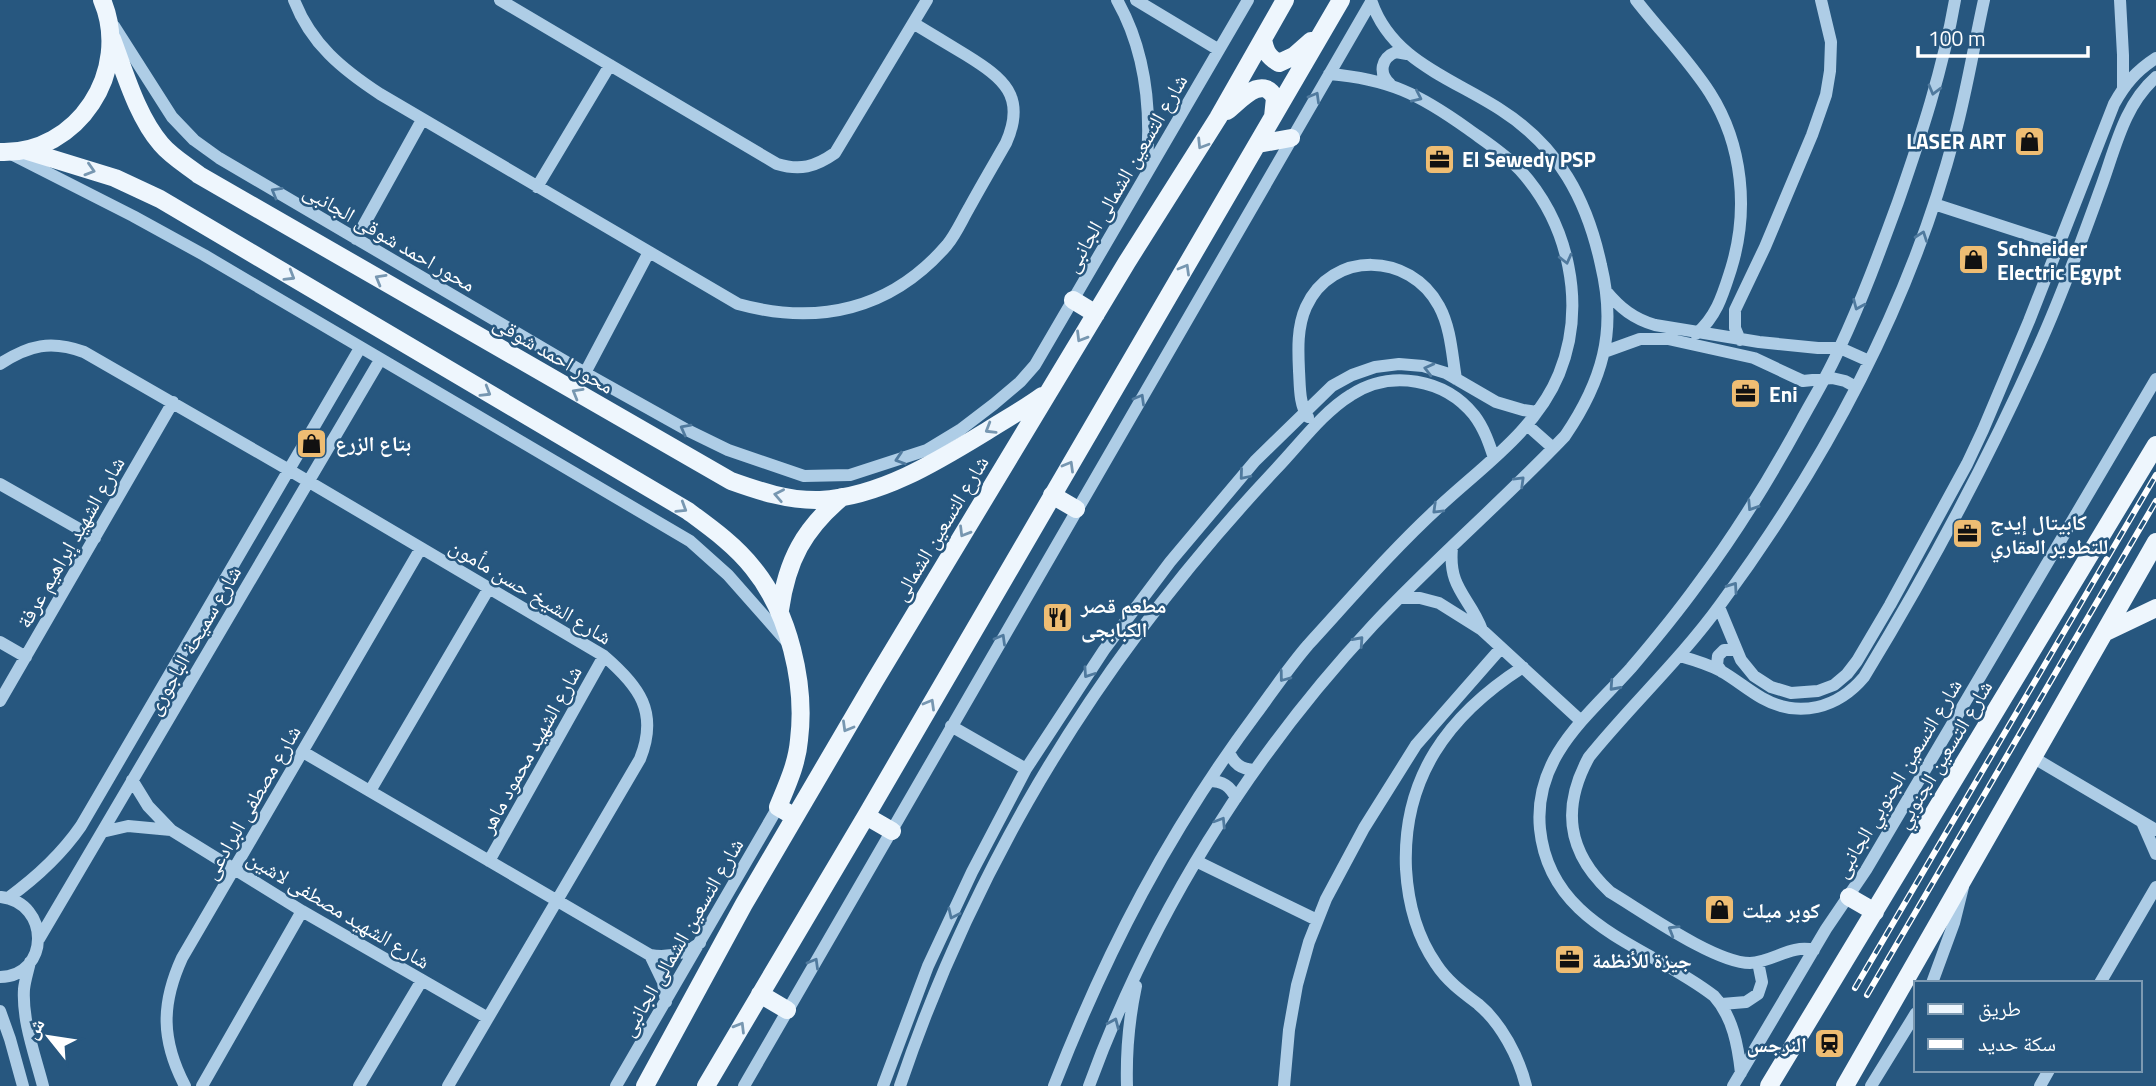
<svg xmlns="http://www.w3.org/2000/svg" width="2156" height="1086" font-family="'Titillium Web','Noto Naskh Arabic',sans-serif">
  <rect width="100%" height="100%" fill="#27577f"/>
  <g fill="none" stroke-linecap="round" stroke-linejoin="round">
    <path stroke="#aecde6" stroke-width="12" d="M294,0C311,44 342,69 380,94L738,304C818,326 891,310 947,245C956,234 962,220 969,208C981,186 994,164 1006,143C1027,96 1003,78 966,55C948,44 931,34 913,23
      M500,0L777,164C800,171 815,167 835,153L927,0
      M1117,0C1147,53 1152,113 1146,172
      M1136,0L1219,50
      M1636,0C1660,31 1688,59 1710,93C1743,145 1749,211 1731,269C1723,294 1717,316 1696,334
      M2120,0L2123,55V87
      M114,26L172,117L194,140L219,158L585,373L687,430L728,450L804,476L850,475L927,450L960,430L994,404L1020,382L1035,365L1248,0
      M1390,84C1378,73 1381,58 1396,52L1407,54
      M7,152L133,216L204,255L690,541L728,575L788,643
      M537,187L610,65
      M1934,204L2060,245
      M356,239L422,120
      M1606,291C1620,308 1634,319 1655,325L1759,342L1818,348H1840L1869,361
      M1740,340L1735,328V310L1765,247L1812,135L1826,95L1830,71L1831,42L1821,0
      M1604,352L1640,339H1668L1754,358L1803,381L1832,378L1845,381L1856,387
      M0,364C29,345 51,340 84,352L289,470L604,656C639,686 659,712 640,759L448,1086
      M585,373L649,252
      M1308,417C1299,405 1300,385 1299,371C1298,350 1297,327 1306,307C1332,250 1410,252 1439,306C1451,328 1452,355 1456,379
      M1527,425L1553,448
      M0,484L95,538
      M1452,548C1448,589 1470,597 1482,630
      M1401,598H1420L1439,603L1482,630L1581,721
      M1719,607L1741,660L1754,676L1771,687L1791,693L1818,691L1834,685L1847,674L1857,661L1890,605L1967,464L1983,430L2029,321L2114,104C2125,84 2136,71 2156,58
      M0,642L26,657
      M1680,656C1694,660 1708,664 1721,671C1735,679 1748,690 1762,698C1799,719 1838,708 1864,677C1929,570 1987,462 2038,348C2061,297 2081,243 2100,190C2115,150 2123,106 2156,77
      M1523,667C1448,715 1402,778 1406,869C1408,903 1416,935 1436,964C1447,981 1462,992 1478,1004C1501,1023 1519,1057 1526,1086
      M1722,672L1717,665L1718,656L1724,650H1736
      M0,701L173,402
      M951,726L1026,769
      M303,752L650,955C669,958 685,954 700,943
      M1229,752C1234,764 1241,769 1254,770
      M2034,758L2156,830
      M132,780L148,806L171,830L302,911L488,1018
      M1209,781C1223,781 1230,786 1236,798
      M370,791L489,588
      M2142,822L2156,854
      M102,832L128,826L171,830
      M489,861L604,656
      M1196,861L1317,920
      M8,898C37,877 61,855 81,826L360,348
      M39,939L380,360
      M1814,950C1791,944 1773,962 1750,963C1715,963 1642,911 1610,892C1567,852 1561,808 1589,757C1631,705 1680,660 1720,605C1824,464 1910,305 1955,134C1967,90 1974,45 1984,0
      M650,955L663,982L666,1002
      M30,962C28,971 25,980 24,989C22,1021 35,1055 43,1086
      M0,977C50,976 51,903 1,897
      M1932,983L1954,923L1963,887
      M2100,983L2156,887
      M1722,1004L1746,1002L1758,994L1762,982L1758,962
      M0,1011L10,1039L23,1086
      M1741,1073C1738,1046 1733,1017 1714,996C1649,945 1550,927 1540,829C1533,757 1588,716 1631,668C1654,641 1677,613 1698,584C1737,532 1770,478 1801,421C1814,397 1829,373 1840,347C1862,300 1880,251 1898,202C1921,136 1943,69 1955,0
      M185,1086C161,1040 161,1004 182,958L421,548
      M202,1086L302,911
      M359,1086L422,980
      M616,1086L778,807
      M744,1086L1371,2
      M883,1086L928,966L972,872L1026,769L1104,650L1170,562L1255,461L1332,386L1352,375L1375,367L1399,364L1423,366L1446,373L1496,402L1523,410L1537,412
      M900,1086C933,988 976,893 1027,803C1096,682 1181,570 1276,469C1299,445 1323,412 1351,395C1391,369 1445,379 1474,415C1484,428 1489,443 1494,458
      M1054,1086C1107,950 1169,831 1256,714C1273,691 1289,667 1308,645C1351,598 1393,549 1440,506C1483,466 1536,430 1559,374C1587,305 1569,224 1520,170C1505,154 1486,142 1468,129C1419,94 1389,79 1329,74
      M1089,1086C1151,916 1249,758 1373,625C1434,560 1503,501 1565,436C1582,411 1596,385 1603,355C1610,326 1608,294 1601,265C1587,200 1559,147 1501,110C1452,78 1391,61 1371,0
      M1127,1086C1126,1052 1129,1019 1136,986
      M1284,1086L1289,1030L1297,985L1309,942L1326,899L1364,828L1416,745L1501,648
      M1733,1086L1826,929L1866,870L2156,379
      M1871,1086L1916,1013
      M2040,1086L2049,1070"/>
    <path stroke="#eef6fd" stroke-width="18" d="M112,39C125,73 137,116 161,144C171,156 186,165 199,175L731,481C759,491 789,501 820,500C880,497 938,461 987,431C1006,419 1024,409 1042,396
      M1263,39C1265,51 1268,57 1279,63L1294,56L1311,41
      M1227,111C1241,100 1262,74 1275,98L1273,117
      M1258,144L1291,138
      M24,150L115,178L160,199L688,511C711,528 735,545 753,568C789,612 806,684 799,740C797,764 787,785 778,807L795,817
      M0,152C78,155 132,70 102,0
      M1073,300L1096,314
      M1052,495L1076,509
      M780,610C787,560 804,529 842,497
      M2106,632L2156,608
      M866,816L892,831
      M1849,897L1875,912
      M760,994L787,1010
      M645,1086L744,904L874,682L1127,262L1218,118L1285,0
      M706,1086L866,816L1341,0
      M1769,1086L2156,445
      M1845,1086L2156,542"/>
    <defs>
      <path id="rail" d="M1855,988L2156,475
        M1867,995L2156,501"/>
    </defs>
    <use href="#rail" stroke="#fff" stroke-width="6"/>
    <use href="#rail" stroke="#27577f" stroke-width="3.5" stroke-dasharray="10" stroke-linecap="butt"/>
  </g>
  <defs><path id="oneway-chevron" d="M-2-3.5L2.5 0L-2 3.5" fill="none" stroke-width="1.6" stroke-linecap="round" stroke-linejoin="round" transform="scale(1.75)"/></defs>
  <g stroke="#507a9e">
    <use href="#oneway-chevron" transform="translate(1934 90) rotate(105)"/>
    <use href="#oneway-chevron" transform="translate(1315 97) rotate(-60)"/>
    <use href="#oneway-chevron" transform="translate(1417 97) rotate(25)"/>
    <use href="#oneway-chevron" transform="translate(276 192) rotate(-150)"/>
    <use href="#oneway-chevron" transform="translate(1922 236) rotate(-70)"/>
    <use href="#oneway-chevron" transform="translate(1566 259) rotate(76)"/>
    <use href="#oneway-chevron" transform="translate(1858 305) rotate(113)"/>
    <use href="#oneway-chevron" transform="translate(1429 369) rotate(-166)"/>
    <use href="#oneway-chevron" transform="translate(1140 399) rotate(-60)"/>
    <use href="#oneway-chevron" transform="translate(685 429) rotate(-152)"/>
    <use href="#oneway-chevron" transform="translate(900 459) rotate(162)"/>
    <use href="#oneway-chevron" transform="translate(1244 475) rotate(130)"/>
    <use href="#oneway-chevron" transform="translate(1520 481) rotate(-44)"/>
    <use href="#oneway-chevron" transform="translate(1752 506) rotate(123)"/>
    <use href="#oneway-chevron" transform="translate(1437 509) rotate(136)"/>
    <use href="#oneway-chevron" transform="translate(1733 587) rotate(-55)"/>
    <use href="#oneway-chevron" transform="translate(1001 639) rotate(-60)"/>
    <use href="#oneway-chevron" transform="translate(1359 641) rotate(-48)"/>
    <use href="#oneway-chevron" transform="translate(1088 673) rotate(124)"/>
    <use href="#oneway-chevron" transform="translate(1284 677) rotate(127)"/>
    <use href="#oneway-chevron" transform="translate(1614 686) rotate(132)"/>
    <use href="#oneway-chevron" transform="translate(1221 822) rotate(-58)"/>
    <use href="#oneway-chevron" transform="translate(953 914) rotate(115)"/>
    <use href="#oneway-chevron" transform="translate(1673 930) rotate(-149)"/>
    <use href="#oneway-chevron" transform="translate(814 963) rotate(-60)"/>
    <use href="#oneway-chevron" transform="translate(1114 1023) rotate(-67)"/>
  </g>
  <g stroke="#7797b1">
    <use href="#oneway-chevron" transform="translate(1202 144) rotate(122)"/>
    <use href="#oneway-chevron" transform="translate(90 170) rotate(17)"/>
    <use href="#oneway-chevron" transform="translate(1185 269) rotate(-60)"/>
    <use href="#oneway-chevron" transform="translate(290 276) rotate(31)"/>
    <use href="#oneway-chevron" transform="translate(380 279) rotate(-150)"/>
    <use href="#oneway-chevron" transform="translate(1081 337) rotate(121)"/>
    <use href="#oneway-chevron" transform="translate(486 392) rotate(31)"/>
    <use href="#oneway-chevron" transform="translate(577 393) rotate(-150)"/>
    <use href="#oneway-chevron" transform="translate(990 429) rotate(149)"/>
    <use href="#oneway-chevron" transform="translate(1069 466) rotate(-60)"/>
    <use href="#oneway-chevron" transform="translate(779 495) rotate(-169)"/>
    <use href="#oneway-chevron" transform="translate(682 508) rotate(32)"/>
    <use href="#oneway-chevron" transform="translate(964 532) rotate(121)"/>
    <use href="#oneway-chevron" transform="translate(930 704) rotate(-60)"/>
    <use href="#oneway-chevron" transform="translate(847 727) rotate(120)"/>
    <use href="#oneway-chevron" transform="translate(740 1027) rotate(-59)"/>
  </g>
  <defs>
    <symbol id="shop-square" viewBox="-11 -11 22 22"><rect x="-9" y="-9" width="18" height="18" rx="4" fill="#eebd73" stroke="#27577f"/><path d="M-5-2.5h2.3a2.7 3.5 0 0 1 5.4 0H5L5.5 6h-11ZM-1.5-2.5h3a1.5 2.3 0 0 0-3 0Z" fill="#111"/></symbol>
    <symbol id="office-square" viewBox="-11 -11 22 22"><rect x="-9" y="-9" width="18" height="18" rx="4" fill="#eebd73" stroke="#27577f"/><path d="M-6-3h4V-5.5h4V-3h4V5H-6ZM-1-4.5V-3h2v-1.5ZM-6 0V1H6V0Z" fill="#111"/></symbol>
    <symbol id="restaurant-square" viewBox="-11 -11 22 22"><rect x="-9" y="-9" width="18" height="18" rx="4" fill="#eebd73" stroke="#27577f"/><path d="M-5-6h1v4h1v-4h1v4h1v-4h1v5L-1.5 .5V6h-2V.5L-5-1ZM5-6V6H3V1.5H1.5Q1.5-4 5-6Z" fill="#111"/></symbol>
    <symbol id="station-square" viewBox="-11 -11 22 22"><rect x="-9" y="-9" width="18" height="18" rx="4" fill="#eebd73" stroke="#27577f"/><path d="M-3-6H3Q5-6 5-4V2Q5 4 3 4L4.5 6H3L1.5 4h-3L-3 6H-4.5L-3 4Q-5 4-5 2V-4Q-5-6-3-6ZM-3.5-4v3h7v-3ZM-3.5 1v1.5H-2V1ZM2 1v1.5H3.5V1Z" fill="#111"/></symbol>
  </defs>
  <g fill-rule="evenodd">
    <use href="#shop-square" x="2012" y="124" width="35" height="35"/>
    <use href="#office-square" x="1422" y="142" width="35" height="35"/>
    <use href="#shop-square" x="1956" y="242" width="35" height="35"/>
    <use href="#office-square" x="1728" y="376" width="35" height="35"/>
    <use href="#shop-square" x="294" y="426" width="35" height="35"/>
    <use href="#office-square" x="1950" y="516" width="35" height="35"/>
    <use href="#restaurant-square" x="1040" y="600" width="35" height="35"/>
    <use href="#shop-square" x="1702" y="892" width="35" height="35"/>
    <use href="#office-square" x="1552" y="942" width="35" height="35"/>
    <use href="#station-square" x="1812" y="1026" width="35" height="35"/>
  </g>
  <g text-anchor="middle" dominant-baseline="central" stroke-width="5" stroke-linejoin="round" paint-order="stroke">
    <g font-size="21" font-weight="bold" fill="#fff" stroke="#27577f" text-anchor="start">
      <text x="2006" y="141" text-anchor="end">LASER ART</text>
      <text x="1462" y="159">El Sewedy PSP</text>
      <text x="1997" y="248">Schneider<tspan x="1997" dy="24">Electric Egypt</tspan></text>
      <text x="1769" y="394">Eni</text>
      <text x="335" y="443">بتاع الزرع</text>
      <text x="1990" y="522">كابيتال إيدج<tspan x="1990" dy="24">للتطوير العقاري</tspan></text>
      <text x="1081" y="605">مطعم قصر<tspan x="1081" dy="24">الكبابجى</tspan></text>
      <text x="1742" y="910">كوبر ميلت</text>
      <text x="1592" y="960">جيزة للأنظمة</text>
      <text x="1807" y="1044" text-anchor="end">النرجس</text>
    </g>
    <g font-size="21" fill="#fff" stroke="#27577f">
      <text transform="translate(1125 173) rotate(-60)">شارع التسعين الشمالى الجانبى</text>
      <text transform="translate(390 237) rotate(30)">محور احمد شوقى الجانبى</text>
      <text transform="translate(554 354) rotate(30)">محور احمد شوقى</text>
      <text transform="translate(940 528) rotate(-59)">شارع التسعين الشمالى</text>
      <text transform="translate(70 542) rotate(-60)">شارع الشهيد إبراهيم عرفة</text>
      <text transform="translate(531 591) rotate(31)">شارع الشيخ حسن مأمون</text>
      <text transform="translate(193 640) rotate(-60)">شارع سميحة الباجورى</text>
      <text transform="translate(530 749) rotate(-61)">شارع الشهيد محمود ماهر</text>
      <text transform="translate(1943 754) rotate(-59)">شارع التسعين الجنوبي</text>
      <text transform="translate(1897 778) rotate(-59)">شارع التسعين الجنوبي الجانبى</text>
      <text transform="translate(251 802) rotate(-60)">شارع مصطفى البرادعى</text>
      <text transform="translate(339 909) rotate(31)">شارع الشهيد مصطفى لاشين</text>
      <text transform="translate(681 937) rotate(-60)">شارع التسعين الشمالى الجانبى</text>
    </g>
  </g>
  <rect x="1914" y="981" width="228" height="91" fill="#27577f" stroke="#7d9ab2" stroke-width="2"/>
  <rect x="1928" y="1004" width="35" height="10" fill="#eef6fd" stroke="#7d9ab2" stroke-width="2"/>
  <text x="1978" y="1016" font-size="21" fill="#ffffff">طريق</text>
  <rect x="1928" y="1039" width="35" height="10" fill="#ffffff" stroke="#7d9ab2" stroke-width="2"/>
  <text x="1978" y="1051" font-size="21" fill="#ffffff">سكة حديد</text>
  <g transform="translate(49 1037) rotate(300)" stroke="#27577f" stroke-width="5" paint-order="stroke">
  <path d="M0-5L12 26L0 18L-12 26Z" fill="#ffffff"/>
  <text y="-10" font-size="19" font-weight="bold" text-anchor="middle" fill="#ffffff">ش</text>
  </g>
  <path d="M1918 46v10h170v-10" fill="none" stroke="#ffffff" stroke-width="3.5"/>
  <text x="1928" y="46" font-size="21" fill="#ffffff" stroke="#27577f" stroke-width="5" paint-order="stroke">100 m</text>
</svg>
